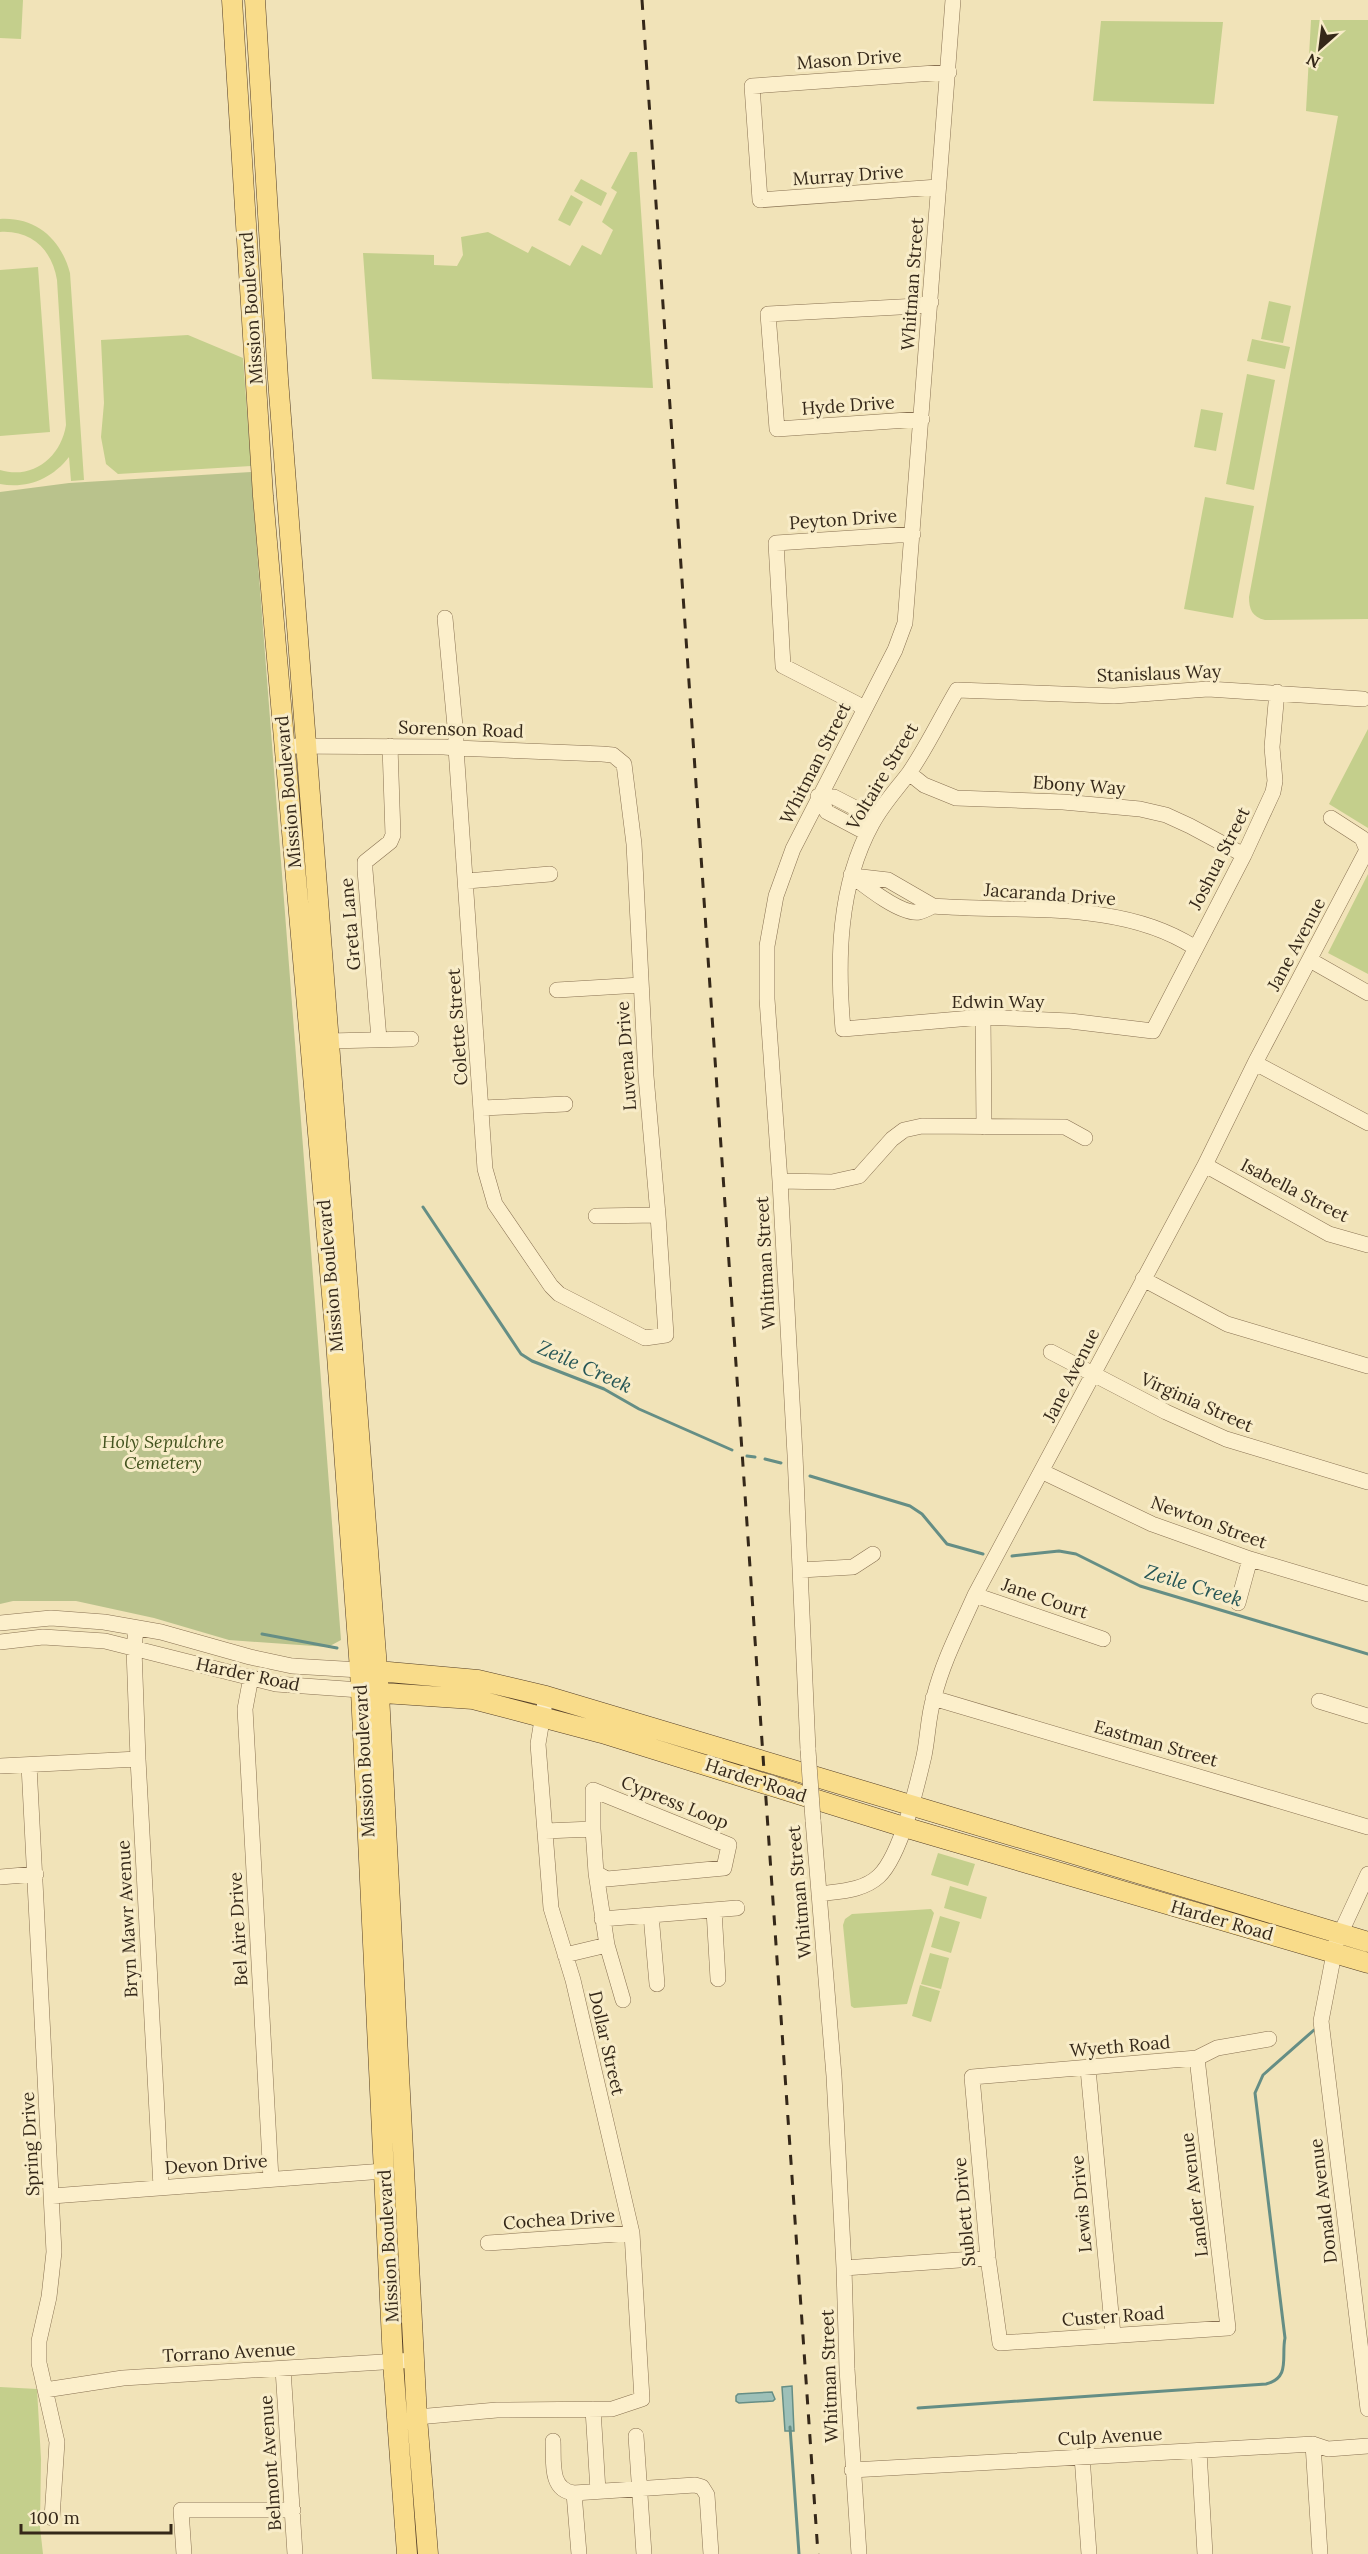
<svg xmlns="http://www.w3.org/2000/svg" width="1368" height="2554" font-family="Lora,serif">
  <rect width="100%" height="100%" fill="#f1e3b8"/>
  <path fill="#c4cf8c" d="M0,0H23L21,39L0,38Z
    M1311,20H1368V619L1265,620C1252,617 1249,609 1249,597L1338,116L1306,111Z
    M1101,21L1223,22L1214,104L1093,101Z
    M630,152H637L653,388L372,379L363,253L434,255V265L457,266L463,255L461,237L488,232L528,253L532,246L570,266L582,245L601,255L613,230L602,222L617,192L611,188Z
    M581,179L607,193L601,206L574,191Z
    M571,195L583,202L570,226L558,220Z
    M0,219C36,217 61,239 70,273L84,480L71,481L69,457C52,479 27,489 0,484V470C33,480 61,457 66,425L57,280C52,250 32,230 0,232Z
    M38,267L50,432L0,436V270Z
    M1269,301L1291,306L1283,343L1261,339Z
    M188,335L243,358L251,466L118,474L106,464L101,437L104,403L101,340Z
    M1252,339L1290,347L1285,369L1247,361Z
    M1247,374L1275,380L1254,490L1226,484Z
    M1201,409L1223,413L1216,451L1194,447Z
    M1205,497L1254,506L1233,618L1184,609Z
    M1368,729V828L1329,804Z
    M1368,874V974L1328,953Z
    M938,1853L975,1864L968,1886L931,1875Z
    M950,1886L987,1897L981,1919L944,1908Z
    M931,1909L934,1913L907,2004L854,2008L851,2006L843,1925L845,1919L852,1914Z
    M940,1916L960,1922L951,1953L931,1947Z
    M930,1953L949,1958L941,1989L921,1984Z
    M920,1985L940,1991L931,2022L912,2016Z
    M0,2387L37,2389L41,2459L40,2527L43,2554H0Z"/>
  <path fill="#b9c28c" d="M251,472L341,1640L328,1647L229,1640L154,1618L76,1601H13L0,1604V492L69,483Z"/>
  <path fill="#9dc0b8" stroke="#658e85" stroke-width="1.5" d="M792,2386L794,2431H785L782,2387Z
    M772,2392L775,2399L773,2401L739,2403L736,2401V2396L738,2394Z"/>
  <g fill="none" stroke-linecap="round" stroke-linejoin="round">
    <path stroke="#658e85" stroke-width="3" d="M423,1207L521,1354L532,1361L604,1389L639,1409L732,1450
      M747,1456L755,1457
      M765,1459L781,1463
      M810,1476L910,1506L922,1514L947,1544L983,1554
      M1012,1556L1059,1551L1076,1554L1140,1586L1368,1654
      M262,1634L337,1648
      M918,2408L1266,2384C1291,2378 1281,2356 1285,2338L1255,2093L1263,2075L1314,2030
      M790,2427L799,2554"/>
    <defs>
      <path id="minor" d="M938,187L760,200L752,86L949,72
        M922,419L777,429L768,314L918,306L931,302
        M1277,692L1272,747L1275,781L1273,792L1244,855L1153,1031L1070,1021L983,1017L843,1029C837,961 838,886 872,824C882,805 896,790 909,773C927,747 941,717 957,690L1114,696L1208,689L1363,699
        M865,708L783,666L776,543L913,534
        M284,746L444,747L456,748L602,754L613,755L624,764L634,844L646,1076L658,1215L666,1335L645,1338L559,1294L551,1286L495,1204L485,1169L456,748V737L445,618
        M909,773L924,785L956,798L1063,802L1140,809L1166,815L1190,826L1244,855
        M818,796L834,797L867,814L871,826L859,829L827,812Z
        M851,875C865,886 901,915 919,912C924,911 929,908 933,906C1019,913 1119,899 1194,947
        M853,876L888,880L933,906
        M467,881L550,874
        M1310,960L1368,993
        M557,990L641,985
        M983,1017L984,1127
        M379,1039L365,870V862L390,842L393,835L390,746
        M329,1041L411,1039
        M1255,1063L1368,1123
        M482,1108L565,1104
        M1205,1165L1329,1234L1368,1245
        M780,1181L832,1182L859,1176L892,1139L904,1130L922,1126L1065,1127L1085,1138
        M596,1216L658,1215
        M1143,1279L1227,1324L1368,1366
        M1051,1352L1166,1412L1226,1439L1368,1482
        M1043,1472L1152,1524L1250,1559L1368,1594
        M801,1570L853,1567L873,1554
        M975,1595L1103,1639
        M1238,1603L1250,1559
        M0,1623L51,1618L104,1622L161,1632L250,1657L292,1666L360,1670
        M136,1629L134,1649L138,1759L161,2187
        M0,1642L43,1637L105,1641L276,1684L360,1690
        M251,1677L245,1709L271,2179
        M933,1698L1368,1827
        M1319,1701L1368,1716
        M808,1750L795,1455L780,1181L767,999V946L776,896L793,849L895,650L905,623L953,0
        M29,1765L54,2252L49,2297L39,2341V2363L57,2442L52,2518
        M0,1766L138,1759
        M813,1820L834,2076L844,2268L847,2369L859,2554
        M545,1831L593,1829L596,1873L607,1879L724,1868L729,1845L593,1790V1829
        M596,1873L607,1945L623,2000
        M1368,1874L1336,1943L1321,2021L1368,2409
        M0,1877L36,1874
        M819,1894C840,1891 863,1891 879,1876C901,1855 917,1786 924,1756C928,1737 928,1716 934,1697C943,1661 960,1629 975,1595L1205,1165L1255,1063L1367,850L1362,838L1331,818
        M714,1910L718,1979
        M651,1915L657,1984
        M602,1919L737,1908
        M565,1955L607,1945
        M1197,2058L1228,2328L1000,2343L988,2258L972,2077L1197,2058L1217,2048L1269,2039
        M1088,2069L1113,2335
        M52,2196L384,2171
        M488,2243L632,2233
        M844,2268L988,2258
        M283,2369L295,2554
        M45,2390L123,2378L415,2360
        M593,2409L598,2491
        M417,2417L497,2410L612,2409L642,2399L632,2233L573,1980L551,1908L538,1744L546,1696
        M636,2436L644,2554
        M553,2441C554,2461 549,2490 574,2493L695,2485L702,2487L707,2495L711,2554
        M1313,2444L1320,2554
        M1199,2451L1205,2554
        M1082,2456L1089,2554
        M852,2470L1313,2444L1328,2449L1368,2446
        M574,2493L579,2554
        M184,2554L181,2510H293"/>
      <path id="major" d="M232,0L263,496L336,1341L360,1670L393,2362L407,2554
        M255,0L278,379L379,1694L417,2417L428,2554
        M366,1670L478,1680L546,1696L1368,1942
        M368,1692L473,1699L602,1733L904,1827L1368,1963"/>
    </defs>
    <use href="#minor" stroke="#887152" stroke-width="16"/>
    <use href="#major" stroke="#543e27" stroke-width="21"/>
    <use href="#minor" stroke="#fcefcb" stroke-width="15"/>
    <use href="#major" stroke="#f9dc8a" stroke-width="20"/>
    <path stroke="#352819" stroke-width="3" stroke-dasharray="10 10" stroke-linecap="butt" d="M642,0L818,2554"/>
    <defs>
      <path id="minor-bridge" d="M808,1750L813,1820"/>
    </defs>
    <use href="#minor-bridge" stroke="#887152" stroke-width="16" stroke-linecap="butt"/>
    <use href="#minor-bridge" stroke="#fcefcb" stroke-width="15"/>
  </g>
  <g text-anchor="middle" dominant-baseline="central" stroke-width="6" stroke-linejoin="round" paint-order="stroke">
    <g font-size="18" fill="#352819" stroke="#f8ecc8">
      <text transform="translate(849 59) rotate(-4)">Mason Drive</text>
      <text transform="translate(848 175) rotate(-4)">Murray Drive</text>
      <text transform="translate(912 284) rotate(-86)">Whitman Street</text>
      <text transform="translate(251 308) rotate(-94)">Mission Boulevard</text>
      <text transform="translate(848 405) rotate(-4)">Hyde Drive</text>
      <text transform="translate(843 519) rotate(-4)">Peyton Drive</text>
      <text transform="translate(1159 673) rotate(-2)">Stanislaus Way</text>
      <text transform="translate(461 729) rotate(2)">Sorenson Road</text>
      <text transform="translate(815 763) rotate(-63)">Whitman Street</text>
      <text transform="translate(882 776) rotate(-59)">Voltaire Street</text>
      <text transform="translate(1079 785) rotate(4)">Ebony Way</text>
      <text transform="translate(288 792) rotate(-95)">Mission Boulevard</text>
      <text transform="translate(1219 858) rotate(-63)">Joshua Street</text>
      <text transform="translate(1050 894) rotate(4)">Jacaranda Drive</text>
      <text transform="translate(350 924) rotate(-95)">Greta Lane</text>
      <text transform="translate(1296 944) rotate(-62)">Jane Avenue</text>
      <text x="998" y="1001">Edwin Way</text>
      <text transform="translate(457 1027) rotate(-94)">Colette Street</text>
      <text transform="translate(626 1056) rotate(-94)">Luvena Drive</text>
      <text transform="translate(1295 1190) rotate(27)">Isabella Street</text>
      <text transform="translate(765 1263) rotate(-93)">Whitman Street</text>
      <text transform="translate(330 1276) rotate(-95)">Mission Boulevard</text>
      <text transform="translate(1071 1375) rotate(-63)">Jane Avenue</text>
      <text transform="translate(1197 1402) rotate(24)">Virginia Street</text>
      <text transform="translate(1209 1522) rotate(20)">Newton Street</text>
      <text transform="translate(1045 1598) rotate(19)">Jane Court</text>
      <text transform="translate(248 1674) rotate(12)">Harder Road</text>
      <text transform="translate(1156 1743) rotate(16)">Eastman Street</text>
      <text transform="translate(364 1761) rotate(-93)">Mission Boulevard</text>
      <text transform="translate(756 1780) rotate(18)">Harder Road</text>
      <text transform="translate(675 1802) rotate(22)">Cypress Loop</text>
      <text transform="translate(799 1892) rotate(-95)">Whitman Street</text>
      <text transform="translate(127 1919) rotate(-93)">Bryn Mawr Avenue</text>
      <text transform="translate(1222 1920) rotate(16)">Harder Road</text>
      <text transform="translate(238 1929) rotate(-93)">Bel Aire Drive</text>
      <text transform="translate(607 2043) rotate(77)">Dollar Street</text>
      <text transform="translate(1120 2046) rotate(-5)">Wyeth Road</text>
      <text transform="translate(30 2144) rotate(-93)">Spring Drive</text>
      <text transform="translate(216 2164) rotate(-4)">Devon Drive</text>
      <text transform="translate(1194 2195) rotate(-97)">Lander Avenue</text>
      <text transform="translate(1323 2201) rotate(-97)">Donald Avenue</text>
      <text transform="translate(1081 2204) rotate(-95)">Lewis Drive</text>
      <text transform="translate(964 2212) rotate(-95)">Sublett Drive</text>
      <text transform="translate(559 2219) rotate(-4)">Cochea Drive</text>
      <text transform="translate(388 2246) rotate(-93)">Mission Boulevard</text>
      <text transform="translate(1113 2316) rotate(-4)">Custer Road</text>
      <text transform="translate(229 2352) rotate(-3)">Torrano Avenue</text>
      <text transform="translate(829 2376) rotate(-92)">Whitman Street</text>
      <text transform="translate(1110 2436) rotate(-3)">Culp Avenue</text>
      <text transform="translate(270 2463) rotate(-94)">Belmont Avenue</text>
    </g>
    <g font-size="18" font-style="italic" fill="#43531e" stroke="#f8ecc8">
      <text x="163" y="1441">Holy Sepulchre<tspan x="163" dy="21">Cemetery</tspan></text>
    </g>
    <g font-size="20" font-style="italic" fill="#265656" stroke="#f8ecc8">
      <text transform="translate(585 1366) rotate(24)">Zeile Creek</text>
      <text transform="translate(1194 1585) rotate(17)">Zeile Creek</text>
    </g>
  </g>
  <g transform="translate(1320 48) rotate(208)" stroke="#f8ecc8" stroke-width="4.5" paint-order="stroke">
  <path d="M0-4.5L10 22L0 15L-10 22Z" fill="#352819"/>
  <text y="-9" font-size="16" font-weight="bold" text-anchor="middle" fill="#352819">N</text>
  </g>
  <path d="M21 2524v9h150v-9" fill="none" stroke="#352819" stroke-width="3"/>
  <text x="30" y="2524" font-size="18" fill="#352819" stroke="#f8ecc8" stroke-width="4.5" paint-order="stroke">100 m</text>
</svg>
